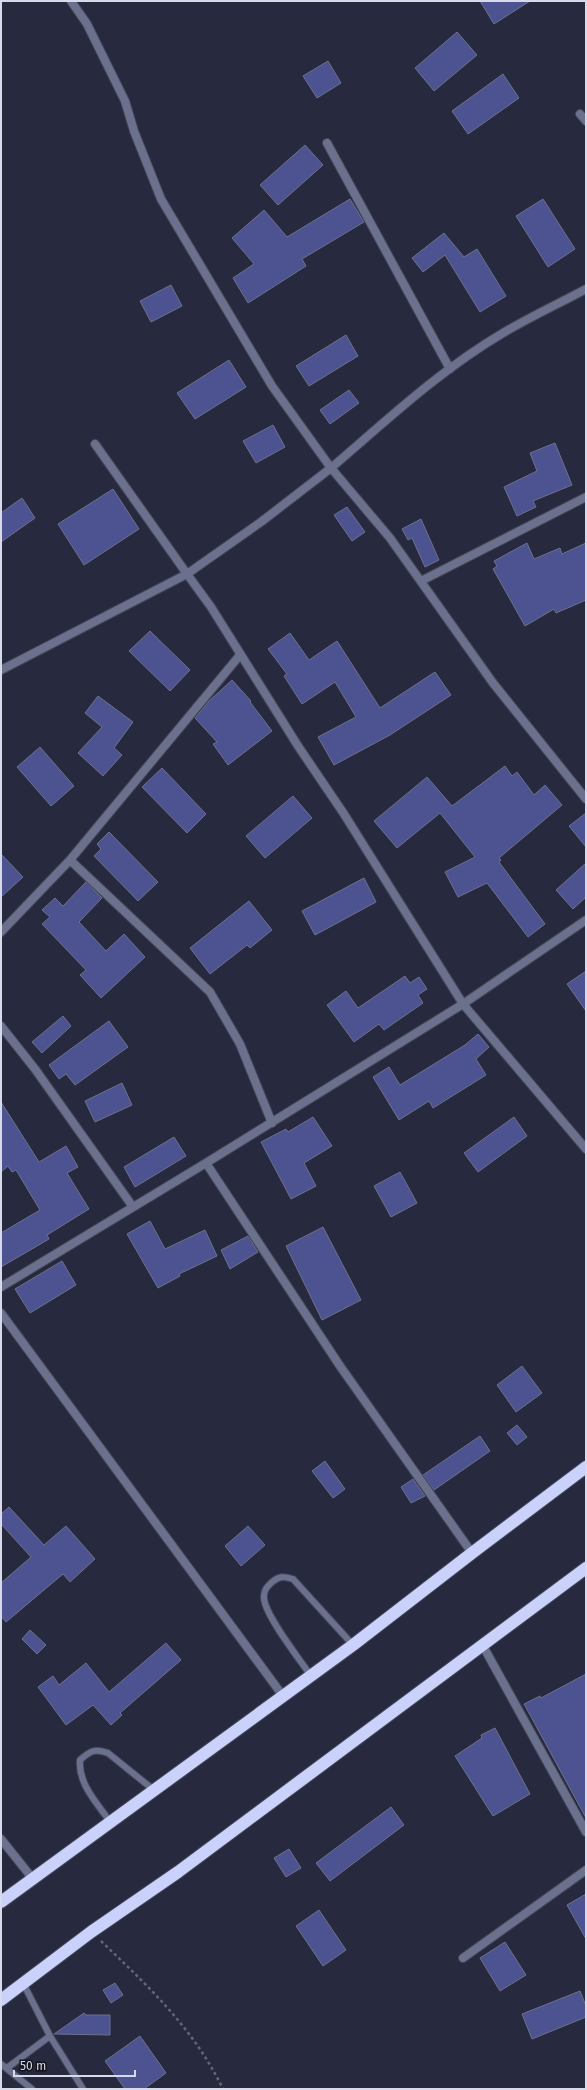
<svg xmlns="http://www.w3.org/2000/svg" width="587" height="2090" font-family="'Fira Sans',sans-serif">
  <rect width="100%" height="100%" fill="#272a3e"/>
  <path fill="#4c5390" stroke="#6d718a" d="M480,1H530L494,24Z
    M457,32L477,55L434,91L415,68Z
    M328,61L341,83L317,98L303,76Z
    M503,74L519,98L468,134L452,111Z
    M305,145L323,165L278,205L260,185Z
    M350,199L364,222L302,259L306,266L248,303L233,278L254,264L232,238L264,210L287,237Z
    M543,199L575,249L548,267L516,216Z
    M444,233L464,257L477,249L506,296L480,312L445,255L423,272L412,258Z
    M171,285L182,306L151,322L140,301Z
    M346,335L358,356L309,386L296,366Z
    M229,360L246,387L195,419L177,393Z
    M349,390L359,403L330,424L320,410Z
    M273,425L285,447L256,463L243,441Z
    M555,443L572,485L533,501L536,507L517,516L504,487L537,471L530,453Z
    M113,489L139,529L84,565L58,524Z
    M22,498L35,518L1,542V513Z
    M347,507L365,532L352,541L334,515Z
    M421,519L439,560L425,567L412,538L408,540L402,529Z
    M527,543L534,559L560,548L562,554L586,543V600L556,613L554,609L525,626L493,569L497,566L494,561Z
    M150,631L190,670L170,691L129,651Z
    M290,633L309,660L337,641L380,708L435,672L451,695L390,735L334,765L318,737L356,717L335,682L302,704L284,676L287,674L268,649Z
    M232,680L251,701L250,702L272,731L228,765L213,744L217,742L195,718L209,701Z
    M98,696L133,722L114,748L122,755L103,776L78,753L102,727L85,713Z
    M40,747L74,786L51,806L17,767Z
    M505,766L512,776L517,772L534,795L545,785L562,805L499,858L501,860L499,862L545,924L528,937L487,883L458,897L445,872L475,857L440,813L397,848L374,821L427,777L452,806Z
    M162,768L206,814L187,833L142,787Z
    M293,796L312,818L265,858L246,836Z
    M586,813V847L569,826Z
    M109,832L158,882L138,901L94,856L101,849L97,844Z
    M1,854L23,877L1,897Z
    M586,863V897L573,909L556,890Z
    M364,878L376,902L315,935L302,911Z
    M86,882L102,898L79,922L106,951L124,934L145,957L101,998L80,975L86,970L42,924L50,917L42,910L55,898L63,906Z
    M249,901L272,930L250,948L247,945L210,974L190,948Z
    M586,971V1011L567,984Z
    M405,976L410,983L419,977L427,989L418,995L423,1003L384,1030L379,1024L354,1042L327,1005L346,991L358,1008Z
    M63,1016L71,1026L42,1053L32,1042Z
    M109,1021L128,1047L75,1085L66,1074L59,1079L49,1065Z
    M478,1034L489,1047L476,1059L486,1075L433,1108L429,1101L399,1120L373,1077L389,1067L400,1085L465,1045Z
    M122,1083L132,1105L95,1122L85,1101Z
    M1,1102L39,1162L66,1146L78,1167L67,1173L89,1209L47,1235L49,1239L1,1267V1233L40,1210L16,1170L12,1172L8,1166L1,1172Z
    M313,1117L332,1146L304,1163L316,1186L291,1199L261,1142L286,1129L288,1132Z
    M514,1117L527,1136L478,1172L464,1153Z
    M174,1137L186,1156L135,1187L124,1167Z
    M400,1172L417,1203L391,1217L374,1186Z
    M150,1221L165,1249L205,1230L217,1256L179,1274L180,1276L158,1288L127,1234Z
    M323,1227L361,1300L322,1320L286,1246Z
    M248,1236L258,1252L230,1269L221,1250Z
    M62,1261L76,1285L30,1313L15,1289Z
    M522,1366L542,1393L516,1412L497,1385Z
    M517,1425L527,1437L517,1445L507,1433Z
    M480,1436L490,1451L434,1490L423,1475Z
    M325,1461L345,1489L333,1498L312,1471Z
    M413,1479L425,1496L411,1503L401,1487Z
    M9,1507L44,1545L66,1526L95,1559L70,1582L63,1574L6,1622L1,1616V1583L31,1557L1,1524V1514Z
    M248,1526L265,1545L241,1566L225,1546Z
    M30,1630L46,1645L37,1654L22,1639Z
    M166,1643L181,1660L120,1713L122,1715L111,1725L93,1705L66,1725L38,1687L53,1676L59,1685L86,1663L109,1692Z
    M586,1674V1818L524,1704L540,1696L541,1698Z
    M495,1728L530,1794L493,1816L455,1756L482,1738L481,1735Z
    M391,1807L404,1825L330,1881L316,1863Z
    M289,1849L301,1868L286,1877L274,1858Z
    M586,1894V1939L567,1905Z
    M319,1910L346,1950L323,1966L296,1926Z
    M505,1942L526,1975L500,1991L480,1958Z
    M115,1983L123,1995L111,2003L103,1990Z
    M580,1991L586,2006V2017L532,2039L522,2014Z
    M84,2013L86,2015H110V2035L54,2034Z
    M140,2036L166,2073L144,2089H125L105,2061Z"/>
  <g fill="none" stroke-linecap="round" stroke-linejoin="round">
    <defs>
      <path id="lane" d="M311,1676C301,1661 262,1612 264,1596C264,1590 267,1587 271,1583C279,1576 283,1576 293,1579L353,1645
        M111,1823C97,1803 78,1784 80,1760C90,1751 95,1748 108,1753L155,1791
        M23,1983L50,2036L83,2089
        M1,2064L32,2089
        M7,2068L50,2036"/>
      <path id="street" d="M71,1L87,24L125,101L134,131L161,199L272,386L331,468L261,522L187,574L211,607L298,746L344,814L463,1004L586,1149
        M580,114L586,121
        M327,143L450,369
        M586,289C558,304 530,317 503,333C440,370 386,421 331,468L390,538L493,683L586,799
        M421,581L586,497
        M1,670L187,574L95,444
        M70,860L210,992L240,1044L272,1123
        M1,932L70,860L240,655
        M1,1026L35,1069L133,1207
        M206,1163L340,1366L472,1553
        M1,1287L206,1163L463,1004L586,920
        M1,1313L283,1696
        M483,1646L586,1832
        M1,1839L33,1879
        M463,1958L586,1870"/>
      <path id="highway" d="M1,1902L353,1645L472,1553L586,1467
        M1,2000L91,1932L178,1872L586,1568"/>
    </defs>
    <use href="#lane" stroke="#434659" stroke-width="8"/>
    <use href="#street" stroke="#434659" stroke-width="10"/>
    <use href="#highway" stroke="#434659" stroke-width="14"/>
    <path stroke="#636678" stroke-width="2.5" stroke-dasharray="3 3" stroke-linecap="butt" d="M101,1941C149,1987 194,2029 223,2089"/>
    <use href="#lane" stroke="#6b708d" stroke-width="6"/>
    <use href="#street" stroke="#6b708d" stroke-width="8"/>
    <use href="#highway" stroke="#cad2fc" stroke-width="12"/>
  </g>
  <rect width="587" height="2090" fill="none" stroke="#d7dae8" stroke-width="4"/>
  <path d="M14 2070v6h121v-6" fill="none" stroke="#d7dae8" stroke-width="2"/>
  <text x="20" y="2070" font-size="12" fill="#d7dae8" stroke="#12131d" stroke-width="3" paint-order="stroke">50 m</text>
</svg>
